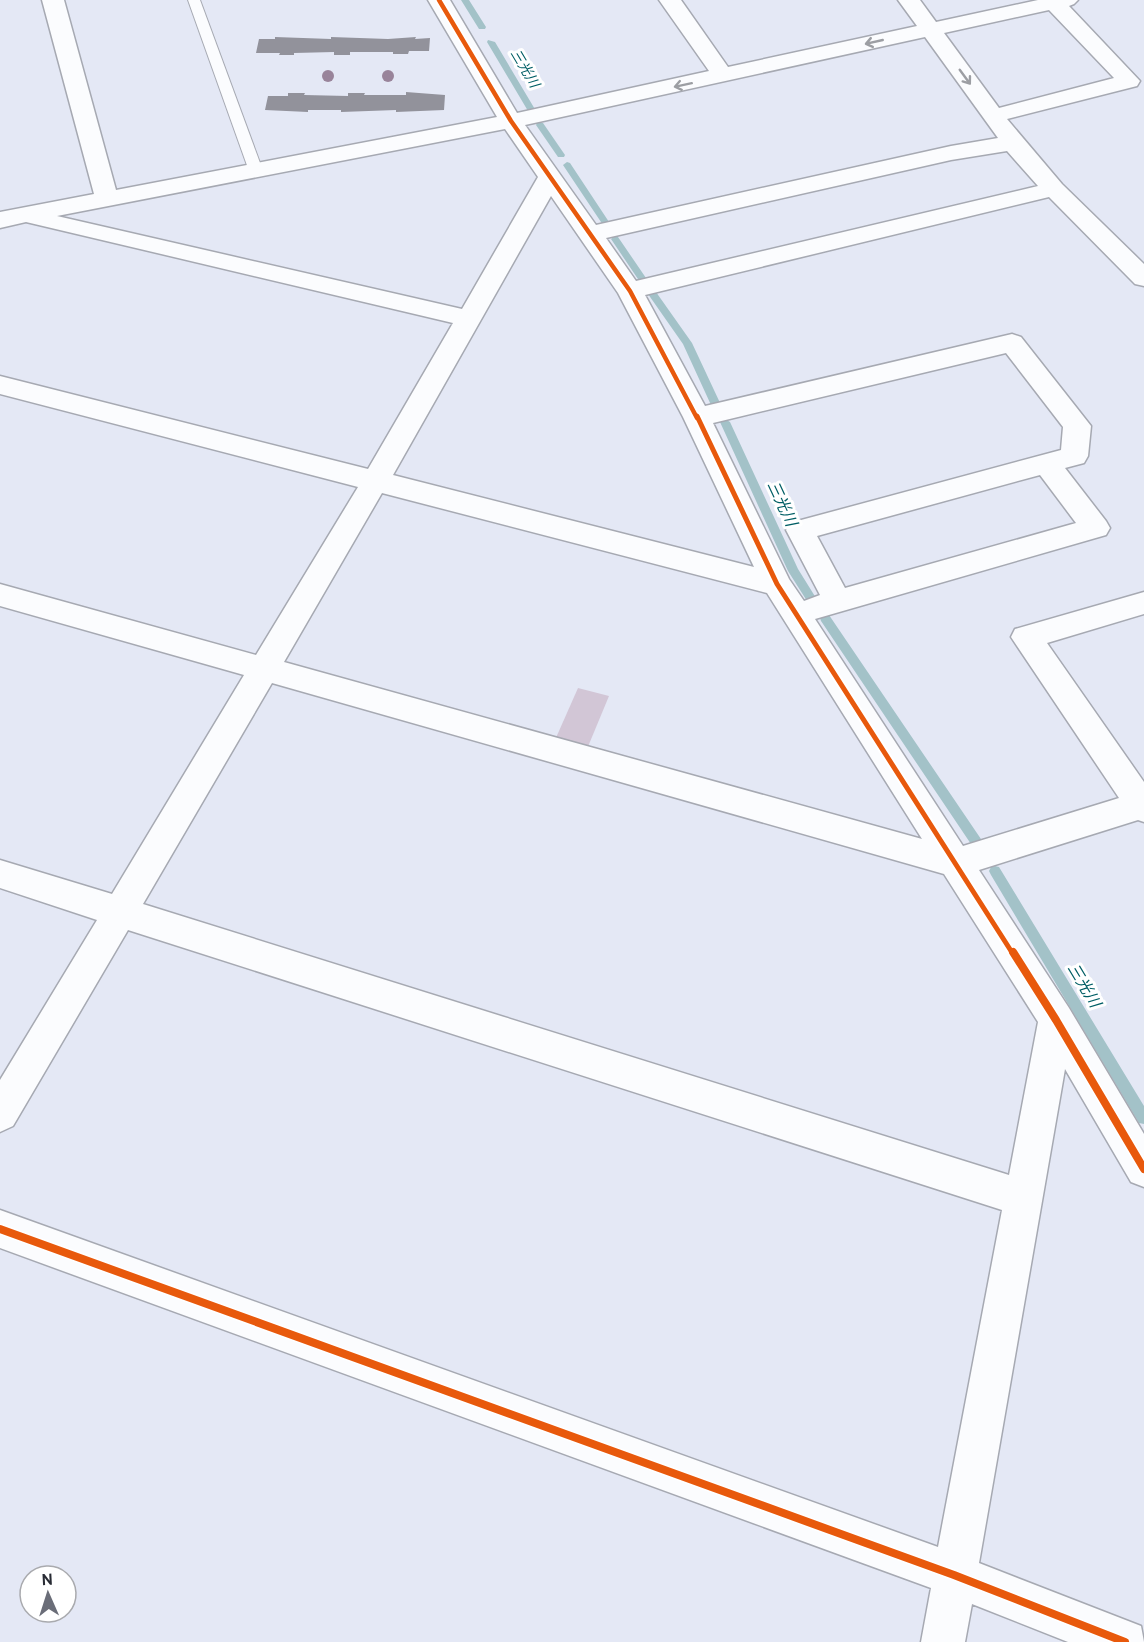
<svg xmlns="http://www.w3.org/2000/svg" width="1144" height="1642" font-family="Overpass,'Noto Sans JP',sans-serif">
  <rect width="100%" height="100%" fill="#e4e8f5"/>
  <path fill="#d2c6d6" d="M578,688L609,696L587,749L555,740Z"/>
  <g fill="none" stroke-linecap="round" stroke-linejoin="round">
    <path fill="#a3c2c8" fill-rule="evenodd" d="M461,0H469L486,27L485,29H479Z
      M488,40L495,42L536,111L535,113L528,111L487,42Z
      M537,123H543L565,155L564,157H558L536,125Z
      M567,162L570,163L611,225L610,227L607,228L603,225L563,165Z
      M615,236L618,237L646,278V282H640L611,239Z
      M653,291L656,292L692,343L721,405L719,407H713L711,405L683,344L648,294Z
      M725,419L730,422L798,569L816,598L815,601H807L788,571L720,422Z
      M825,614L829,615L983,842L985,846L983,850L979,851L975,850L821,621L820,618L821,615Z
      M995,866L999,867L1144,1106V1124L1139,1123L991,875L989,871L991,867Z"/>
  </g>
  <path fill="#92929b" d="M275,37L331,39V37L388,39L416,37L415,39L430,38L429,51H409L408,54H393V52H350V55H334V52L294,53V55H279L280,53H256L259,39H275Z
    M406,92L445,95L444,110L396,112V110L341,112V110H308V112L265,110L268,96H288V93H305L304,95L348,96V93H365L364,95H406Z"/>
  <g fill="none" stroke-linecap="round" stroke-linejoin="round">
    <defs>
      <path id="lane" d="M188,0H200L263,171L261,174H251L249,171Z"/>
      <path id="street" d="M42,0H64L116,190L497,117L428,0H450L517,113L709,71L659,0H681L728,67L917,26L898,0H920L936,22L1038,0H1078L1074,4L1069,6L1140,81L1137,86L1007,119L1062,184L1144,264V286L1135,284L1049,197L645,295L705,406L1012,334L1021,337L1091,426L1088,456L1084,463L1065,468L1106,521L1110,528L1106,535L815,619L963,846L1119,798L1011,637L1015,629L1144,592V614L1047,643L1144,782V822L1138,820L979,870L1069,1008L1144,1134V1187L1131,1182L1065,1069L979,1563L1141,1626L1144,1642H1068L972,1604L965,1642H921L931,1588L0,1248V1210L938,1547L1002,1210L128,930L13,1126L0,1132V1080L97,920L0,888V860L112,894L244,675L0,606V584L256,655L358,487L0,394V376L368,469L453,323L26,222L0,228V212L94,194ZM1049,10L1114,78L999,108L944,33ZM925,37L998,138L951,146L596,225L525,125ZM505,129L538,177L462,309L57,216ZM1007,151L1038,186L636,281L606,238L951,160ZM551,196L618,293L683,417L754,567L393,475ZM1006,353L1063,427L1061,450L790,523L786,530L820,595L804,601L789,579L713,423ZM1040,475L1076,523L845,588L817,536ZM382,493L767,593L922,839L284,662ZM272,683L944,874L1038,1022L1009,1175L143,904Z"/>
    </defs>
    <use href="#lane" stroke="#a6a9b2" stroke-width="2"/>
    <use href="#street" stroke="#a6a9b2" stroke-width="3"/>
    <use href="#lane" fill="#fbfcfe" fill-rule="evenodd"/>
    <use href="#street" fill="#fbfcfe" fill-rule="evenodd"/>
    <defs>
      <path id="cycleway-far2" d="M439,0L511,121L630,291L697,418"/>
      <path id="cycleway-far1" d="M697,416L777,584L1013,954"/>
      <path id="cycleway" d="M1013,952L1056,1020L1144,1169
        M0,1229L954,1575L1125,1642"/>
    </defs>
    <use href="#cycleway-far2" stroke="#fff" stroke-width="8"/>
    <use href="#cycleway-far1" stroke="#fff" stroke-width="9"/>
    <use href="#cycleway" stroke="#fff" stroke-width="11"/>
    <use href="#cycleway-far2" stroke="#e8590c" stroke-width="4.5"/>
    <use href="#cycleway-far1" stroke="#e8590c" stroke-width="5"/>
    <use href="#cycleway" stroke="#e8590c" stroke-width="8"/>
  </g>
  <g fill="#99849a">
    <circle cx="328" cy="76" r="6"/>
    <circle cx="388" cy="76" r="6"/>
  </g>
  <defs><path id="oneway-shaft" d="M-6 0H5M1.5-3L5.5 0L1.5 3" fill="none" stroke-width="1.6" stroke-linecap="round" stroke-linejoin="round" transform="scale(1.5)"/></defs>
  <g stroke="#9c9ea3">
    <use href="#oneway-shaft" transform="translate(874 42) rotate(167)"/>
    <use href="#oneway-shaft" transform="translate(965 77) rotate(54)"/>
    <use href="#oneway-shaft" transform="translate(683 85) rotate(168)"/>
  </g>
  <g text-anchor="middle" dominant-baseline="central" stroke-width="6" stroke-linejoin="round" paint-order="stroke">
    <g font-size="14" font-style="italic" fill="#005e65" stroke="#fff">
      <text transform="translate(524 69) rotate(59)">三光川</text>
    </g>
    <g font-size="16" font-style="italic" fill="#005e65" stroke="#fff">
      <text transform="translate(781 504) rotate(65)">三光川</text>
      <text transform="translate(1083 986) rotate(59)">三光川</text>
    </g>
  </g>
  <g transform="translate(48 1594) rotate(357)"><circle r="28" fill="#ffffff" stroke="#a9aaae" stroke-width="1.5"/>
  <path d="M0-4.5L10 22L0 15L-10 22Z" fill="#6a6d78"/>
  <text y="-9" font-size="16" font-weight="bold" text-anchor="middle" fill="#282b34">N</text>
  </g>
</svg>
